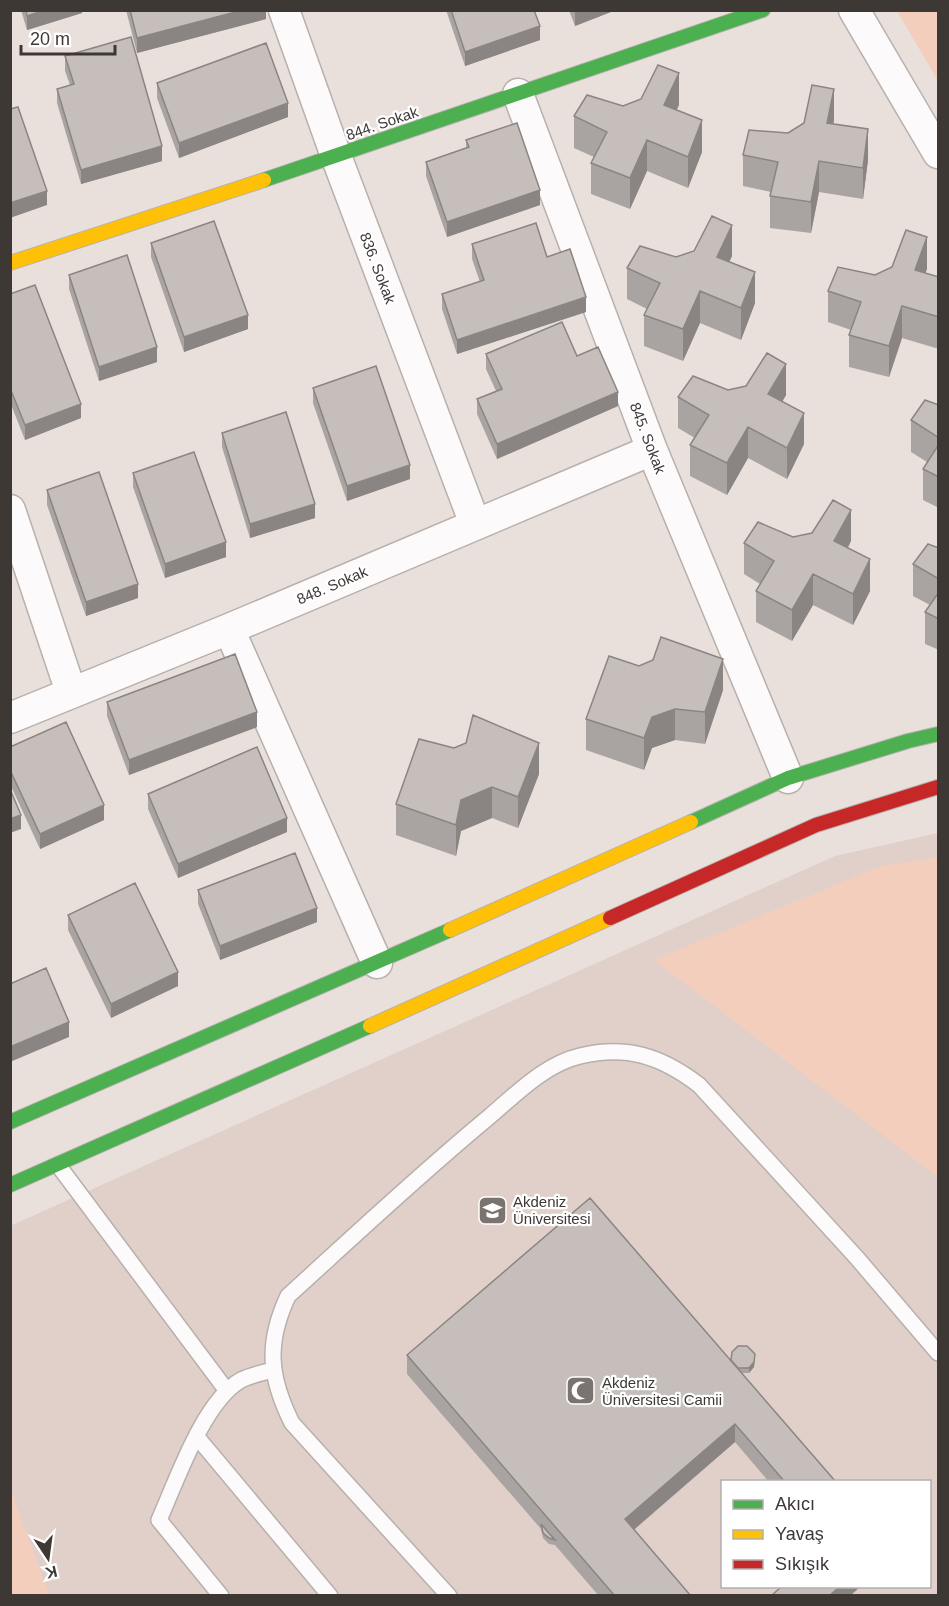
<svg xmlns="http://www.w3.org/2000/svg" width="949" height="1606" font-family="Arial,sans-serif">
  <rect width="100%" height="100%" fill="#e9e0dc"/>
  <path fill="#e1d0ca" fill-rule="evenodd" d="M938,833V1595H11L10,1226L835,856ZM722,1482H930V1586H722Z"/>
  <path fill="#f3cebd" d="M897,11H938V81Z
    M938,857V1177L654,960L881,866Z
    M10,1491H11L49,1595H11Z"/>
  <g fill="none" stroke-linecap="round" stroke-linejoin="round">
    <defs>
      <path id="lane" d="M58,1165L227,1391
        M197,1437L330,1596
        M221,1596L159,1520C177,1480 203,1402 241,1380C251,1375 262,1373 273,1370
        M449,1596L292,1423C269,1377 266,1343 288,1296C354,1236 420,1174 489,1117C516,1094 545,1064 580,1056C627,1045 661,1056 699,1085L857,1258L938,1353"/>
      <path id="street" d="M284,10L336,156L475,524
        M854,10L938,153
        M518,94L652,450L788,778
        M10,510L71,692
        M229,629L377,963
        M10,718L229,629L652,450"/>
      <path id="fast" d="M264,180L763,10
        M691,822L788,778L908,741L938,734
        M10,1122L450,930
        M10,1185L370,1026"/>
      <path id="slow" d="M10,263L264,180
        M450,930L691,822
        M370,1026L610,918"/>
      <path id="jam" d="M610,918L816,825L938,787"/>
    </defs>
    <use href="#lane" stroke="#b7b0ad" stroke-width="18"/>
    <use href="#street" stroke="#b7b0ad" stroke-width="33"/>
    <use href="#fast" stroke="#b7b0ad" stroke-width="16"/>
    <use href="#slow" stroke="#b7b0ad" stroke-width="16"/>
    <use href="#jam" stroke="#b7b0ad" stroke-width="16"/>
    <use href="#lane" stroke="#fcfafa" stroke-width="15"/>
    <use href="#street" stroke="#fcfafa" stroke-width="30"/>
    <use href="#fast" stroke="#4caf50" stroke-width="14"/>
    <use href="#slow" stroke="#ffc107" stroke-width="14"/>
    <use href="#jam" stroke="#c62828" stroke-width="14"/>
  </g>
  <path fill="#a9a3a1" d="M21,10H82V13L27,30Z
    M126,10H266V19L137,53Z
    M446,10H534L540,40L465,66Z
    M569,10H616L575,26Z
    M65,56L162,161L81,184L57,103V89L70,85L65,71Z
    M157,83L288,117L179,158L157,98Z
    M679,105L676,110L702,152L688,188L647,171L630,209L591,194V163L594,157L574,148V116L623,106Z
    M834,120L833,124L868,160L863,199L819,192L811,233L770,228V196L771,192L743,186V155L788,133Z
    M466,140L540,205L447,237L426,176V162L466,148Z
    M151,243L248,329L184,352L151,257Z
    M472,244L547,257L586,312L457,354L442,309V294L480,282L472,259Z
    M732,256L729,262L755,303L741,340L700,323L683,361L644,346V315L647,309L627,299V268L676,257Z
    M927,269L925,273L939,277V349L902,338L889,377L849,367V335L851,330L828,322V291L875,275Z
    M69,275L157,362L99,381L69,289Z
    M10,294L81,418L25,440L10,402Z
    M486,354L577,356L618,406L497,459L477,414V399L496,391L486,369Z
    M313,388L410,479L347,501L313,403Z
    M728,390L786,395L782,402L804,444L787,479L748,458L727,495L690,476V445L695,438L678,428V397Z
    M939,405V508L923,500V469L927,462L911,452V420Z
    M222,433L315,518L250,538L222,447Z
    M133,473L226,557L165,578L133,487Z
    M47,490L138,598L86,616L47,505Z
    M793,537L851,541L848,548L870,591L853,625L813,605L792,641L756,622V591L760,584L744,574V543Z
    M939,548V650L925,644V612L930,605L913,596V564Z
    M639,666L723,690L705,744L675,740L652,748L644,770L586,750V719Z
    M107,702L257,727L129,775L107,716Z
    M10,747L104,820L40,849L10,784Z
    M539,774L518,828L492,818L461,831L456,856L396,835V804Z
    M148,794L287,832L178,878L148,809Z
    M198,890L317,922L220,960L198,904Z
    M68,915L178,986L111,1018L68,930Z
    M407,1355L731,1361L755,1360L754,1367L749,1373H742L836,1482H769L735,1442L634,1530L691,1596H599L555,1545L549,1544L543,1538L541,1529L407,1374Z"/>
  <path fill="#8a8583" d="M45,10H82V13L27,30V16Z
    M243,10H266V19L137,53V38Z
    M578,10H616L575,26V12Z
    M540,26V40L465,66V52Z
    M679,73V105L664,137V105Z
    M834,89V120L827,155V123Z
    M288,103V117L179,158V143Z
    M702,120V152L688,188V157Z
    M868,129V160L863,199V168Z
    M647,140V171L630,209V178Z
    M162,146V161L81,184V170Z
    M819,161V192L811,233V202Z
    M540,190V205L447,237V222Z
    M47,191V205L10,218V203Z
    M732,225V256L717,288V257Z
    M927,237V269L915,302V270Z
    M755,272V303L741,340V308Z
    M700,291V323L683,361V329Z
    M586,297V312L457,354V340Z
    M902,306V338L889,377V346Z
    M248,315V329L184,352V337Z
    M157,347V362L99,381V367Z
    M786,364V395L768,426V394Z
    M618,392V406L497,459V444Z
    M81,404V418L25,440V425Z
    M804,413V444L787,479V448Z
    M748,427V458L727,495V463Z
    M410,465V479L347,501V486Z
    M315,504V518L250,538V524Z
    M851,510V541L834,572V541Z
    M226,542V557L165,578V564Z
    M870,559V591L853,625V594Z
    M813,574V605L792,641V610Z
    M138,584V598L86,616V602Z
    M723,659V690L705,744V712Z
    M675,709V740L652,748L644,770V738L652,717Z
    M257,712V727L129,775V760Z
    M539,743V774L518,828V797Z
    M492,787V818L461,831L456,856V825L461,800Z
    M104,805V820L40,849V834Z
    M21,815V829L10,833V819Z
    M287,818V832L178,878V864Z
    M317,908V922L220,960V946Z
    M178,972V986L111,1018V1004Z
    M69,1022V1037L10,1062V1047Z
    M755,1354L754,1367L749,1373V1368Z
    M735,1424V1442L625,1537V1519Z
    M839,1587H860L850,1596H829Z"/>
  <path fill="#c5bebb" stroke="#8a8583" stroke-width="1.5" d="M26,10H45L27,16Z
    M130,10H243L137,38Z
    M451,10H534L540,26L465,52Z
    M131,37L162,146L81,170L57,89L74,84L65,56Z
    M266,43L288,103L179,143L157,83Z
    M658,65L679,73L664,105L702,120L688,157L647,140L630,178L591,163L607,132L574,116L587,95L623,106L641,99Z
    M812,85L834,89L827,123L868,129L863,168L819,161L811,202L770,196L778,162L743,155L749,130L788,133L804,123Z
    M18,107L47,191L10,203V109Z
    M517,123L540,190L447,222L426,162L469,147L466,140Z
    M712,216L732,225L717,257L755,272L741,308L700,291L683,329L644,315L660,283L627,268L640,246L676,257L694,251Z
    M214,221L248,315L184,337L151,243Z
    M536,223L547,257L570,249L586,297L457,340L442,294L484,280L472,244Z
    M906,230L927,237L915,270L939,277V317L902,306L889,346L849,335L861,302L828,291L838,267L875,275L892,267Z
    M127,255L157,347L99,367L69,275Z
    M35,285L81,404L25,425L10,388V294Z
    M562,322L577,356L598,347L618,392L497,444L477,399L502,389L486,354Z
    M767,353L786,364L768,394L804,413L787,448L748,427L727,463L690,445L709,415L678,397L693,376L728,390L746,386Z
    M376,366L410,465L347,486L313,388Z
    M925,400L939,405V438L911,420Z
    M286,412L315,504L250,524L222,433Z
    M939,444V477L923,469Z
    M194,452L226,542L165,564L133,473Z
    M99,472L138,584L86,602L47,490Z
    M833,500L851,510L834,541L870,559L853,594L813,574L792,610L756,591L774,561L744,543L758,522L793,537L812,533Z
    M928,544L939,548V579L913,564Z
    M939,592V619L925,612Z
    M661,637L723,659L705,712L675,709L652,717L644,738L586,719L609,656L639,666L653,660Z
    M235,654L257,712L129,760L107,702Z
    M473,715L539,743L518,797L492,787L461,800L456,825L396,804L419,739L454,748L466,743Z
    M66,722L104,805L40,834L10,770V747Z
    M257,747L287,818L178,864L148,794Z
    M10,789L21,815L10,819Z
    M295,853L317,908L220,946L198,890Z
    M135,883L178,972L111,1004L68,915Z
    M46,968L69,1022L10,1047V984Z
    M590,1198L836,1482H785L735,1424L625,1519L691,1596H615L407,1355Z
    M738,1346H747L755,1354L754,1362L749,1368H738L731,1360L732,1352Z
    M541,1524L555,1540L549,1538L543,1533Z
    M781,1587H839L829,1596H771Z"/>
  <defs>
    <symbol id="university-square" viewBox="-11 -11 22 22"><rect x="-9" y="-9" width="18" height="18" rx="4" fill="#7a736f" stroke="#fff"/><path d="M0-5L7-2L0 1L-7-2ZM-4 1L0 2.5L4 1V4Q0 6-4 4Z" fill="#fff"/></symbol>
    <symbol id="mosque-square" viewBox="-11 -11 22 22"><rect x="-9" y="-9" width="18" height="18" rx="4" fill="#7a736f" stroke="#fff"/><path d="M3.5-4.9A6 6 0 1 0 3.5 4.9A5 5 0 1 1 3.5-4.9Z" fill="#fff"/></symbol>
  </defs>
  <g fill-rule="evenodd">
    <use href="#university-square" x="476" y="1194" width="33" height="33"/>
    <use href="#mosque-square" x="564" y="1374" width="33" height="33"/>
  </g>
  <g text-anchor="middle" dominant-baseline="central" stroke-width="4.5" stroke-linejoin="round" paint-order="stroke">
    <g font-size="15" fill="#3e3835" stroke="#fff">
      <text transform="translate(382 123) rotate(-19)">844. Sokak</text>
      <text transform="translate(378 268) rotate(69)">836. Sokak</text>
      <text transform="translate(648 438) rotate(69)">845. Sokak</text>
      <text transform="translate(332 585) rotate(-23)">848. Sokak</text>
    </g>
    <g font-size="15" fill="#3e3835" stroke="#fff" text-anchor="start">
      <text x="513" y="1201">Akdeniz<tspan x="513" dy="17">Üniversitesi</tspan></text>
      <text x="602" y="1382">Akdeniz<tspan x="602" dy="17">Üniversitesi Camii</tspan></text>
    </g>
  </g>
  <rect width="949" height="1606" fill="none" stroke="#3e3835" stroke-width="24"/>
  <rect x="721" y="1480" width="210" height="108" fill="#ffffff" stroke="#b2afae" stroke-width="1.5"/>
  <rect x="733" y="1500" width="30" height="9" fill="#4caf50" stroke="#b2afae" stroke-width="1.5"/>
  <text x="775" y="1510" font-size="18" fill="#3e3835">Akıcı</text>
  <rect x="733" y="1530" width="30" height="9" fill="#ffc107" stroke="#b2afae" stroke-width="1.5"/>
  <text x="775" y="1540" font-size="18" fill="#3e3835">Yavaş</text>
  <rect x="733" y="1560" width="30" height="9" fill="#c62828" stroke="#b2afae" stroke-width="1.5"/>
  <text x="775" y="1570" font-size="18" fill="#3e3835">Sıkışık</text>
  <g transform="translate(48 1558) rotate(167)" stroke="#ffffff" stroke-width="4.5" paint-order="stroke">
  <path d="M0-4.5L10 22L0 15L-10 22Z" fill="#3e3835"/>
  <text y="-9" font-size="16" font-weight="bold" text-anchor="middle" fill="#3e3835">K</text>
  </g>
  <path d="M21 45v9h94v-9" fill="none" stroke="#3e3835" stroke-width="3"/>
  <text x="30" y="45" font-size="18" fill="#3e3835" stroke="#ffffff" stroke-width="4.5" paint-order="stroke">20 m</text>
</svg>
